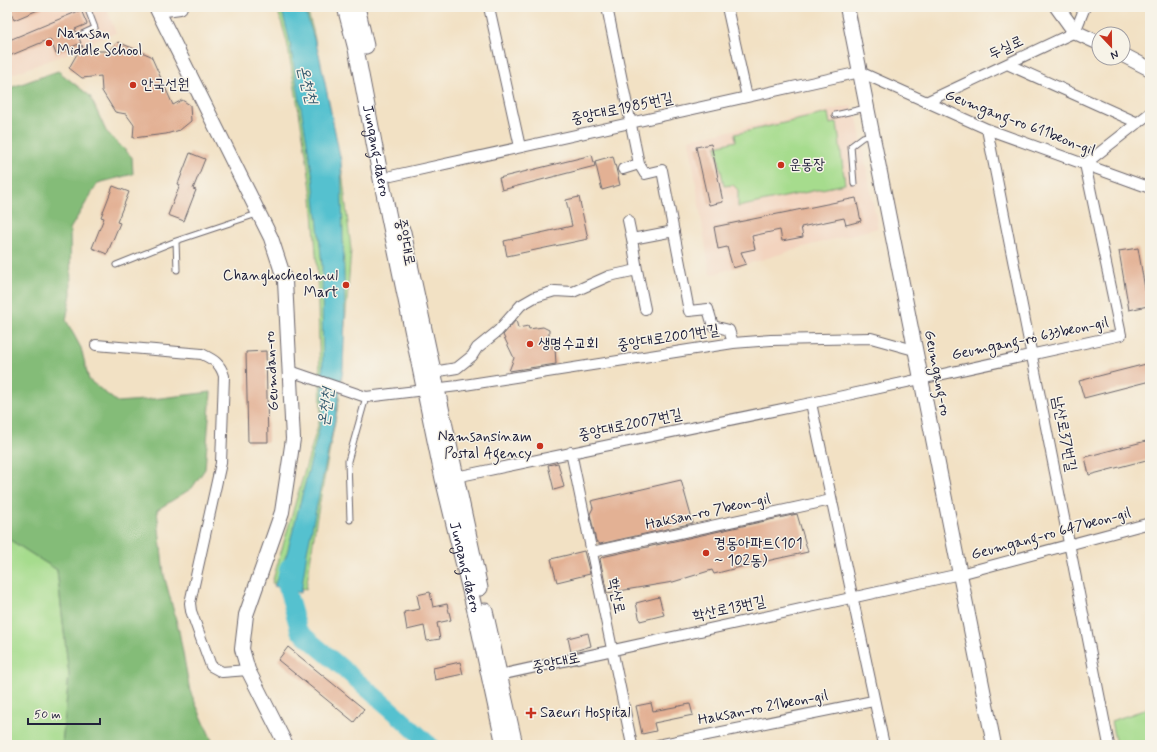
<svg xmlns="http://www.w3.org/2000/svg" width="1157" height="752" font-family="Mynerve,'Poor Story',sans-serif">
  <rect width="100%" height="100%" fill="#f7f3e8"/>
  <filter id="ink" filterUnits="userSpaceOnUse"><feTurbulence type="fractalNoise" baseFrequency=".025" numOctaves="2"/><feDisplacementMap in="SourceGraphic" scale="8" xChannelSelector="R" yChannelSelector="G"/><feConvolveMatrix kernelMatrix="1 2 1 2 8 2 1 2 1" color-interpolation-filters="sRGB"/></filter>
  <filter id="wash" filterUnits="userSpaceOnUse"><feTurbulence type="fractalNoise" baseFrequency=".012" numOctaves="4" result="noise"/><feDisplacementMap in="SourceGraphic" scale="16" xChannelSelector="R" yChannelSelector="G"/><feGaussianBlur stdDeviation="0.9" result="paint"/><feColorMatrix in="noise" values="0 0 0 0 0 0 0 0 0 0 0 0 0 0 0 0 0 1.4 0 .05"/><feComposite in="paint" operator="in"/></filter>
  <g filter="url(#wash)">
    <rect width="100%" height="100%" fill="#f2e1c4"/>
    <path fill="#f3d4bf" d="M7,7H106L116,33L93,41L88,46L7,76Z
      M851,106L854,116L857,118L878,228L811,245L710,275L689,139Z"/>
    <path fill="#a6dc8d" stroke="#647f64" d="M277,7H306L313,30L342,171L351,250L339,400L316,522L306,589L272,583L321,415L317,268L312,196L306,153L287,42Z
      M828,113L830,124L837,122L845,184L738,207V190L733,185L724,186L716,146L736,141L735,134Z
      M7,538L57,570L69,675L62,745H7Z
      M1150,708V745H1116L1111,721Z"/>
    <path fill="#84bc78" stroke="#536f5a" d="M58,71L90,96L106,131L132,157L133,174L98,183L70,229L71,294L66,320L81,348L89,380L117,402L144,400L211,392L205,469L192,488L157,510L164,575L179,631L190,691L214,745H62L69,675L57,570L7,538V89Z"/>
    <path fill="#55c1cf" stroke="#3c7285" d="M281,7H304L319,54L341,161L345,314L343,369L336,414L307,552L301,593L274,586L287,553L323,414L322,265L313,178L289,38Z"/>
    <g fill="none" stroke-linecap="round" stroke-linejoin="round">
      <path stroke="#55c1cf" stroke-width="17" d="M288,567L285,582L299,631L394,712L430,745"/>
    </g>
    <g id="blocks">
      <path fill="#e3b194" d="M9,7H45L14,20Z
        M81,10L87,24L75,29L81,43L56,54L50,39L7,57V41Z
        M118,42L151,56L173,105L182,100L190,105L191,121L180,130L166,134L133,138L134,125L126,114L115,112L102,91L101,76L82,78L69,68L82,45L84,51H108Z
        M711,144L723,202L709,205L696,147Z
        M190,153L205,159L193,189L196,190L184,221L168,215L180,185L178,184Z
        M592,155L595,166L502,190L499,178Z
        M613,156L620,185L602,190L595,161Z
        M113,186L129,192L117,222L120,223L107,254L92,248L104,218L101,217Z
        M579,197L588,239L507,256L504,241L572,226L566,200Z
        M856,198L861,221L846,225L844,218L801,227L803,237L782,241L780,230L752,236L755,249L741,252L746,264L733,268L727,247L718,249L714,227Z
        M1138,248L1148,306L1129,310L1119,251Z
        M516,320L518,328L528,326L529,329L543,327L549,330V340H553L552,348H555L556,364L509,371L514,358L503,335Z
        M266,351L268,442H248L246,352Z
        M1150,363V381L1084,398L1079,381Z
        M1150,440V459L1089,475L1085,457Z
        M558,463L564,487L554,490L548,465Z
        M681,480L693,523L600,544L596,541L590,514L593,508L591,501Z
        M797,514L808,552L748,565L714,574L712,570L673,582L607,593L600,559L602,557Z
        M584,551L590,574L557,582L551,559Z
        M430,592L433,607L447,604L451,620L437,623L440,639L427,641L424,626L407,630L404,612L420,609L417,595Z
        M659,597L664,615L640,621L636,603Z
        M588,633L591,646L571,652L568,638Z
        M288,647L364,709L354,722L278,660Z
        M460,662L463,674L435,680L433,668Z
        M651,703L653,711L690,704L693,715L654,723L656,731L642,734L636,706Z"/>
    </g>
  </g>
  <g filter="url(#ink)">
    <use href="#blocks" fill-opacity="0" stroke="#6b656b" stroke-width="1"/>
    <g fill="none" stroke-linecap="round" stroke-linejoin="round">
      <defs>
        <path id="lane" d="M82,34L95,28L87,7
          M835,115L866,108
          M854,184L851,146L863,137L871,135
          M116,265L176,241
          M177,270L176,241L257,214
          M350,520L348,461L366,397"/>
        <path id="street" d="M489,7L520,147
          M607,7L639,164L645,174L662,170L689,311L708,309L713,326L729,330L733,343
          M727,7L747,97
          M1007,64L1138,123
          M926,102L1075,32L1085,7
          M987,129L1109,745
          M623,169L639,164
          M391,176L860,72L987,129L1150,188
          M628,220L632,239
          M637,270L645,309
          M96,345L202,354C214,360 220,363 224,376L221,463L190,603L191,611L211,666L222,672L248,670
          M290,371L366,397L458,386L733,343L771,340L871,338L914,350
          M433,372L457,368L472,356L477,348L498,331L521,305L535,297L555,291L573,292L609,276L637,270L632,239L674,231
          M811,403L884,745
          M571,452L632,745
          M451,478L811,403L1121,335L1085,164L1150,113
          M592,552L831,500
          M495,676L960,574L1150,523
          M658,745L873,701"/>
        <path id="secondary" d="M156,7L271,238L285,281L293,439L282,512L246,615L242,649L248,670L286,745
          M847,7L994,745
          M1057,7L1075,32L1099,43
          M158,10L180,7
          M1123,55L1150,69"/>
        <g id="primary">
          <path id="s1" d="M345,7L356,49L380,174L443,479L476,615L504,745"/>
          <path d="M357,7L366,46"/>
          <path d="M403,232L480,588"/>
          <path d="M485,611L515,745"/>
        </g>
      </defs>
      <use href="#lane" stroke="#6b656b" stroke-width="7"/>
      <use href="#street" stroke="#6b656b" stroke-width="12"/>
      <use href="#secondary" stroke="#6b656b" stroke-width="16"/>
      <use href="#primary" stroke="#6b656b" stroke-width="17"/>
      <use href="#lane" stroke="#fff" stroke-width="5"/>
      <use href="#street" stroke="#fff" stroke-width="10"/>
      <use href="#secondary" stroke="#fff" stroke-width="14"/>
      <use href="#primary" stroke="#fff" stroke-width="15"/>
    </g>
  </g>
  <g fill="#c8321e" stroke="#f7f3e8" stroke-width="1.5">
    <circle cx="49" cy="43" r="4"/>
    <circle cx="133" cy="85" r="4"/>
    <circle cx="781" cy="165" r="4"/>
    <circle cx="346" cy="285" r="4"/>
    <circle cx="530" cy="344" r="4"/>
    <circle cx="540" cy="446" r="4"/>
    <circle cx="706" cy="553" r="4"/>
    <path d="M529 707h4v4h4v4h-4v4h-4v-4h-4v-4h4z"/>
  </g>
  <g text-anchor="middle" dominant-baseline="central" stroke-width="3" stroke-linejoin="round" paint-order="stroke">
    <g font-size="15" fill="#22223b" stroke="#f7f3e8" text-anchor="start">
      <text x="57" y="34">Namsan<tspan x="57" dy="17">Middle School</tspan></text>
      <text x="141" y="85">안국선원</text>
      <text x="789" y="165">운동장</text>
      <text x="338" y="276" text-anchor="end">Changhocheolmul<tspan x="338" dy="17">Mart</tspan></text>
      <text x="538" y="344">생명수교회</text>
      <text x="532" y="437" text-anchor="end">Namsansinam<tspan x="532" dy="17">Postal Agency</tspan></text>
      <text x="714" y="544">경동아파트(101<tspan x="714" dy="17">~ 102동)</tspan></text>
      <text x="540" y="713">Saeuri Hospital</text>
    </g>
    <g font-size="15" fill="#22223b" stroke="#f7f3e8">
      <text transform="translate(1006 48) rotate(-25)">두실로</text>
      <text transform="translate(622 109) rotate(-12)">중앙대로1985번길</text>
      <text transform="translate(1020 123) rotate(21)">Geumgang-ro 611beon-gil</text>
      <text stroke="none"><textPath href="#s1" startOffset="147">Jungang-daero</textPath></text>
      <text transform="translate(405 242) rotate(78)">중앙대로</text>
      <text transform="translate(668 338) rotate(-9)">중앙대로2001번길</text>
      <text transform="translate(1030 339) rotate(-12)">Geumgang-ro 633beon-gil</text>
      <text transform="translate(272 371) rotate(-93)">Geumdan-ro</text>
      <text transform="translate(937 373) rotate(79)">Geumgang-ro</text>
      <text transform="translate(630 425) rotate(-12)">중앙대로2007번길</text>
      <text transform="translate(1064 434) rotate(79)">남산로37번길</text>
      <text transform="translate(708 512) rotate(-12)">Haksan-ro 7beon-gil</text>
      <text transform="translate(1051 534) rotate(-15)">Geumgang-ro 647beon-gil</text>
      <text stroke="none"><textPath href="#s1" startOffset="573">Jungang-daero</textPath></text>
      <text transform="translate(616 596) rotate(78)">학산로</text>
      <text transform="translate(729 609) rotate(-12)">학산로13번길</text>
      <text transform="translate(556 663) rotate(-13)">중앙대로</text>
      <text transform="translate(763 708) rotate(-11)">Haksan-ro 21beon-gil</text>
    </g>
    <g font-size="16" font-style="italic" fill="#345a6f" stroke="#f7f3e8">
      <text transform="translate(307 85) rotate(76)">온천천</text>
      <text transform="translate(326 407) rotate(-82)">온천천</text>
    </g>
  </g>
  <rect width="1157" height="752" fill="none" stroke="#f7f3e8" stroke-width="24"/>
  <g transform="translate(1111 46) rotate(158)"><circle r="19" fill="#f7f3e8" stroke="#a29fa3"/>
  <path d="M0-3L7 15L0 10L-7 15Z" fill="#c8321e"/>
  <text y="-6" font-size="11" font-weight="bold" text-anchor="middle" fill="#22223b">N</text>
  </g>
  <path d="M28 718v6h72v-6" fill="none" stroke="#22223b" stroke-width="2"/>
  <text x="34" y="718" font-size="12" fill="#22223b" stroke="#f7f3e8" stroke-width="3" paint-order="stroke">50 m</text>
</svg>
